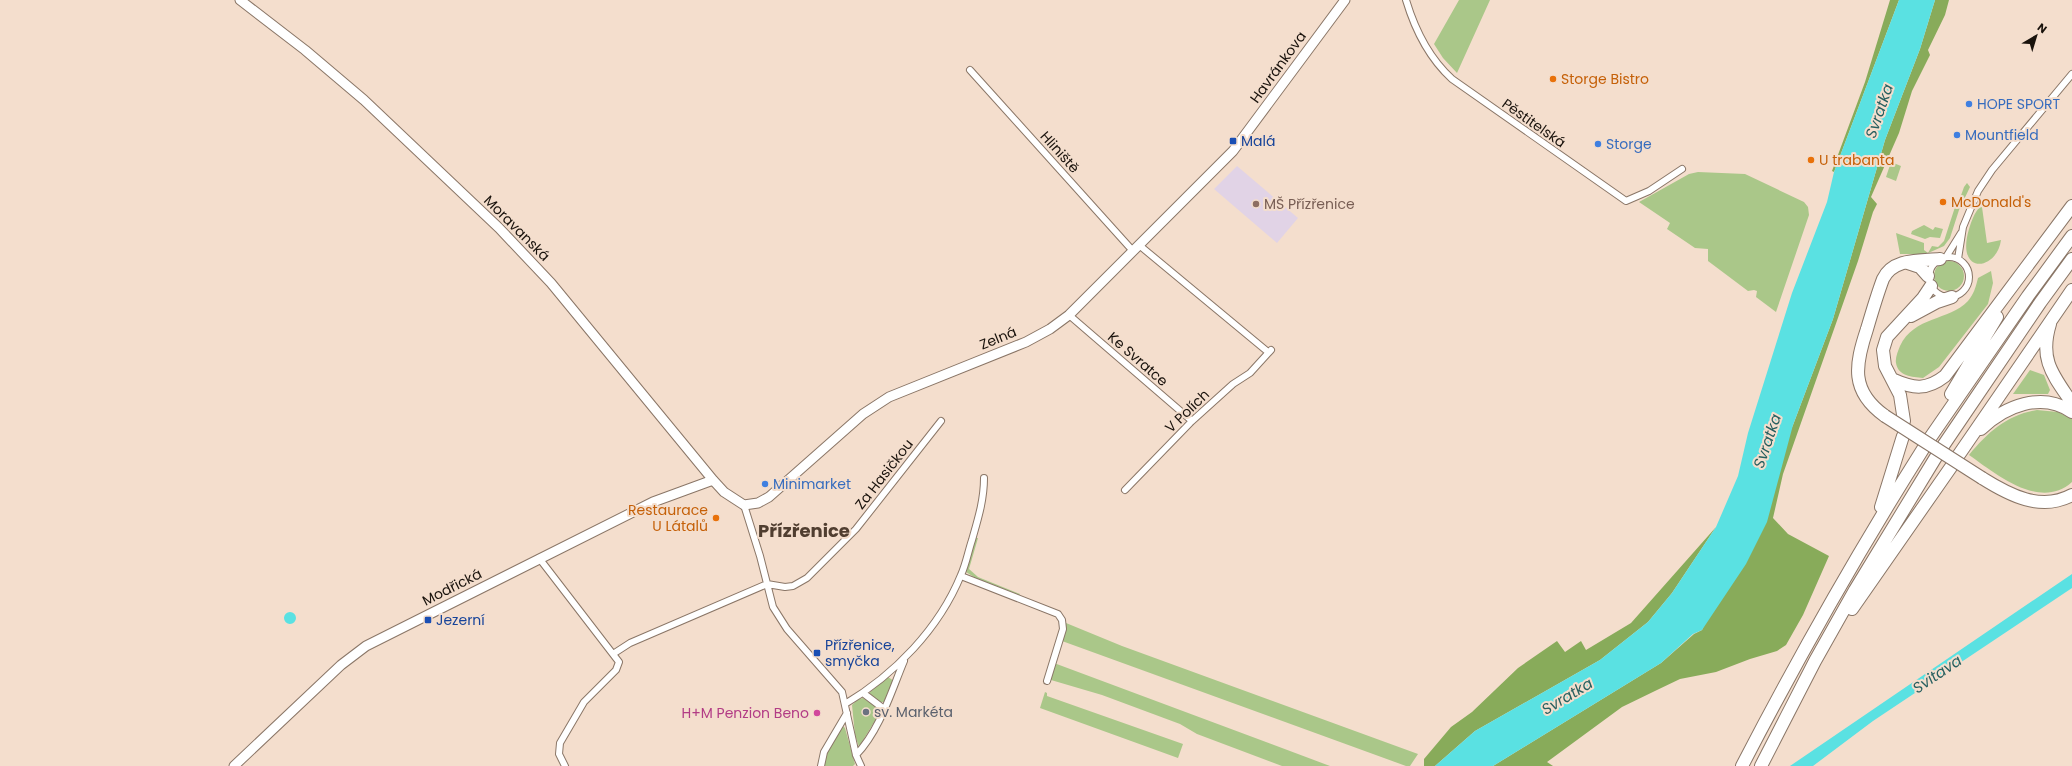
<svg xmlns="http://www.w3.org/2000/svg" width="2072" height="766" font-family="Poppins,sans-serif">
  <rect width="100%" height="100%" fill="#f4decd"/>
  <path fill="#e1d3e6" d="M1237,166L1298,218L1277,243L1214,189Z"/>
  <path fill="#aac789" d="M1459,0H1490L1457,73L1443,58L1434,44Z
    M1891,162L1901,166L1896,181L1886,177Z
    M1698,172L1745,174L1804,202L1808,207L1809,215L1776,312L1756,297L1757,291L1754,290L1748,291L1708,261V249L1695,248L1667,229L1670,223L1639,202L1689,174Z
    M1967,183L1970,187L1959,210L1950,238L1944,246L1926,254H1900L1896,233L1924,243V250L1928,253L1932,246L1938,247L1944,241L1955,207L1958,204L1964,187Z
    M1980,207H1982L1987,243L2001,240C1997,271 1955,276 1969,229C1972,220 1974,213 1980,207Z
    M1924,225L1933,230L1935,227L1943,229L1940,238L1930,237L1925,239L1911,234L1912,231Z
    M1934 276a15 15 0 1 1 30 0a15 15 0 1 1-30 0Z
    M1991,271L1993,283L1988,304L1939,367L1923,378C1912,377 1898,376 1896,363C1895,358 1898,351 1900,346C1914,316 1949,321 1968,301C1974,294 1976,286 1978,278Z
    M2030,370L2044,375L2050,390L2048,394H2013Z
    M2037,410L2058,412L2072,419V482C2040,511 1996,474 1969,455C1988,432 2007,415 2037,410Z
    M976,538H978L969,569L978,577L1020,594L1018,597L977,579L966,572Z
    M1066,623L1122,646L1418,754L1410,766H1406L1062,641Z
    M1054,663L1330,766H1282L1197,734L1180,724L1102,695L1051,680V682L1049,681Z
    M888,677L894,681L884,702H878L870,696V692Z
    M1045,692L1047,693V696L1183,744L1178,758L1040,708Z
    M863,698L875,706L879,714L859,747L855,735L852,705L858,699Z
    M843,726L845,728L855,764L853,766H823L826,751Z"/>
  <path fill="#88ab5a" d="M1890,0H1899L1834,172L1832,171L1865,82Z
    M1935,0H1949L1945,15L1928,50L1930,55L1912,91L1899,133L1871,197L1877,204L1873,212L1858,261L1783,474L1773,518L1788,534L1829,556L1803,615L1786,645L1777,651L1750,659L1716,672L1680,679L1657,690L1622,707L1547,762L1553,766H1493L1661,663L1694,634L1702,630L1793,425L1833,319L1885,140L1920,49Z
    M1716,527L1672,593L1648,622L1600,660L1475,731L1435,766H1424V759L1451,727L1472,712L1518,668L1557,641L1565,652L1581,641L1586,650L1631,623Z"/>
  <path fill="#5ae1e2" d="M1899,0H1935L1920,49L1885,140L1833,319L1793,425L1767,522L1746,564L1702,630L1693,634L1661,663L1493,766H1435L1475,731L1600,660L1648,622L1672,593L1716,527L1738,476L1748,433L1792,293L1827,202L1834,172Z
    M2072,574V588L1873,721L1813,766H1790Z
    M284 618a6 6 0 1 1 12 0a6 6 0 1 1-12 0Z"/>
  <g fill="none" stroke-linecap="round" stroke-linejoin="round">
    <defs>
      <path id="street" d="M1406,0C1415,30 1429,58 1452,79L1626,201L1649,191L1682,169
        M970,70L1133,251
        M1139,245L1268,352
        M1929 277a20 20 0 1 1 40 0a20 20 0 1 1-40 0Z
        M1946,257L1961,233
        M1958,259L1963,227L1978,191L1992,170L2072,74
        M1069,315L1192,421
        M1125,490L1192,421L1233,384L1250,373L1271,350
        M744,505L760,556L773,607L787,629L842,692L856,755L861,766
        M539,558L619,662L616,670L584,702L560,743L559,754L565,766
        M961,576L1058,614L1062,620L1063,629L1047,681
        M613,654L630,643L767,584L785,587L793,586L807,578L856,529L941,421
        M863,693L884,709
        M845,704C894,675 939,629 961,575C966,564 968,552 972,540C978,519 984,500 984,478
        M856,755C880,730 891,692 904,661
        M821,766L824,752L847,713"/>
      <path id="secondary" d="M240,0L305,50L364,100L499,228L551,283L713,480L724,492L744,505L758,503L769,497L863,414L889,397L1026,342L1050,329L1069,315L1233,151L1345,0
        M234,766L341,665L366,646L653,502L713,480"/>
      <path id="highway" d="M1908,263L1920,267L1928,276
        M1911,316L1937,302L1952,297
        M2050,324C2039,360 2053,375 2072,403
        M1894,380C1914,389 1927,390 1945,376L2072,206
        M1951,394L1997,317
        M1885,416C1850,391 1855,365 1867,329C1872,312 1877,295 1883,279C1893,258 1919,261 1940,259
        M1904,421L1900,395L1885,366L1883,350L1887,337L1923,298L1931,286
        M1981,429C2005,406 2042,391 2072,412
        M1930,438L2028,296L2072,236
        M1943,446L2040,303L2072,259
        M1958,456L2072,290
        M1982,478C2009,495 2041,512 2072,495
        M1881,507L1903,436
        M1852,609L1951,467
        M1742,766C1798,658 1858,552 1923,449
        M1761,766L1815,661L1855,590L1936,457"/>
    </defs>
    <use href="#street" stroke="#8a7667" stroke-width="8"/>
    <use href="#secondary" stroke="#8a7667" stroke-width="11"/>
    <use href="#highway" stroke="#8a7667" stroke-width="14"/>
    <use href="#street" stroke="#fff" stroke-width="6"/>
    <use href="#secondary" stroke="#fff" stroke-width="9"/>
    <use href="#highway" stroke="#fff" stroke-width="12"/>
    <defs>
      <path id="highway-bridge" d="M1885,416L1982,478"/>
    </defs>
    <use href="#highway-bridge" stroke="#8a7667" stroke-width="14" stroke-linecap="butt"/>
    <use href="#highway-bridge" stroke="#fff" stroke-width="12"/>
  </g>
  <g fill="#e8710a" stroke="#f4decd" stroke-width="1.5">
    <circle cx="1553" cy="79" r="4"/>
    <circle cx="1811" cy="160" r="4"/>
    <circle cx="1943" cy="202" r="4"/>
    <circle cx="716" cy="518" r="4"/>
  </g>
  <g fill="#3f7fe0" stroke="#f4decd" stroke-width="1.5">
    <circle cx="1969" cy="104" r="4"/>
    <circle cx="1957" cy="135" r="4"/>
    <circle cx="1598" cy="144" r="4"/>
    <circle cx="765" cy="484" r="4"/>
  </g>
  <g fill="#1a4fb4" stroke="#f4decd" stroke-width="1.5">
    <rect x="1229" y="137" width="8" height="8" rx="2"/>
    <rect x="424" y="616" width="8" height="8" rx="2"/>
    <rect x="813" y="649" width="8" height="8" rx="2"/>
  </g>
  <circle fill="#8d6e63" stroke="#f4decd" stroke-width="1.5" cx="1256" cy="204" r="4"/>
  <circle fill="#6b7280" stroke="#f4decd" stroke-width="1.5" cx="866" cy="712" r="4"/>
  <circle fill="#d1479c" stroke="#f4decd" stroke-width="1.5" cx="817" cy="713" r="4"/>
  <g text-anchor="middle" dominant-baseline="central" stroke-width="4" stroke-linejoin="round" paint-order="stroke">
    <g font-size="14" fill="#19120c" stroke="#f4decd">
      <text transform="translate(1278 67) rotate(-54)">Havránkova</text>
      <text transform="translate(1534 123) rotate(35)">Pěstitelská</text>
      <text transform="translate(1060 152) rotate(48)">Hliniště</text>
      <text transform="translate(517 228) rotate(45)">Moravanská</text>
      <text transform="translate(998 338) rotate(-22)">Zelná</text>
      <text transform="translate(1138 359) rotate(41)">Ke Svratce</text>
      <text transform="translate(1187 411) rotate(-44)">V Polích</text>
      <text transform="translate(884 474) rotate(-52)">Za Hasičkou</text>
      <text transform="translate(452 587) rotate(-27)">Modřická</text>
    </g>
    <g font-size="14" fill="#c56008" stroke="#f4decd" text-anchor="start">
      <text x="1561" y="79">Storge Bistro</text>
      <text x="1819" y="160">U trabanta</text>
      <text x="1951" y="202">McDonald's</text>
      <text x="708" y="510" text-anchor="end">Restaurace<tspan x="708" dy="16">U Látalů</tspan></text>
    </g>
    <g font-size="14" fill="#366cbe" stroke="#f4decd" text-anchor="start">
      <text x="1977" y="104">HOPE SPORT</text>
      <text x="1965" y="135">Mountfield</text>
      <text x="1606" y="144">Storge</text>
      <text x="773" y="484">Minimarket</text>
    </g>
    <g font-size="14" fill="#164399" stroke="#f4decd" text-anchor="start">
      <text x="1241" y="141">Malá</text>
      <text x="436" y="620">Jezerní</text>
      <text x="825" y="645">Přízřenice,<tspan x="825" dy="16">smyčka</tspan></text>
    </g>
    <g font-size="14" fill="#785e54" stroke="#f4decd" text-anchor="start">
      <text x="1264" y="204">MŠ Přízřenice</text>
    </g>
    <g font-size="14" fill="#5b616d" stroke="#f4decd" text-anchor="start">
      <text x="874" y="712">sv. Markéta</text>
    </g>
    <g font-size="14" fill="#b23c85" stroke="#f4decd" text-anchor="end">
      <text x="809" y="713">H+M Penzion Beno</text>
    </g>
    <g font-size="15" font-style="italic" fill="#275f5f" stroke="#f4decd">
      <text transform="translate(1879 111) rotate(-71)">Svratka</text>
      <text transform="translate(1767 441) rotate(-71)">Svratka</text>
      <text transform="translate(1937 674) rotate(-34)">Svitava</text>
      <text transform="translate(1567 696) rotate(-31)">Svratka</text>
    </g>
    <g font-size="18" font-weight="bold" fill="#503e30" stroke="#f4decd">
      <text x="804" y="530">Přízřenice</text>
    </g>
  </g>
  <g transform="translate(2036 36) rotate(38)" stroke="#f4decd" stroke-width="3" paint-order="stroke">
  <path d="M0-3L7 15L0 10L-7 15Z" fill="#19120c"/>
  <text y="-6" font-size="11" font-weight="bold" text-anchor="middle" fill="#19120c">N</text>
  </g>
</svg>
